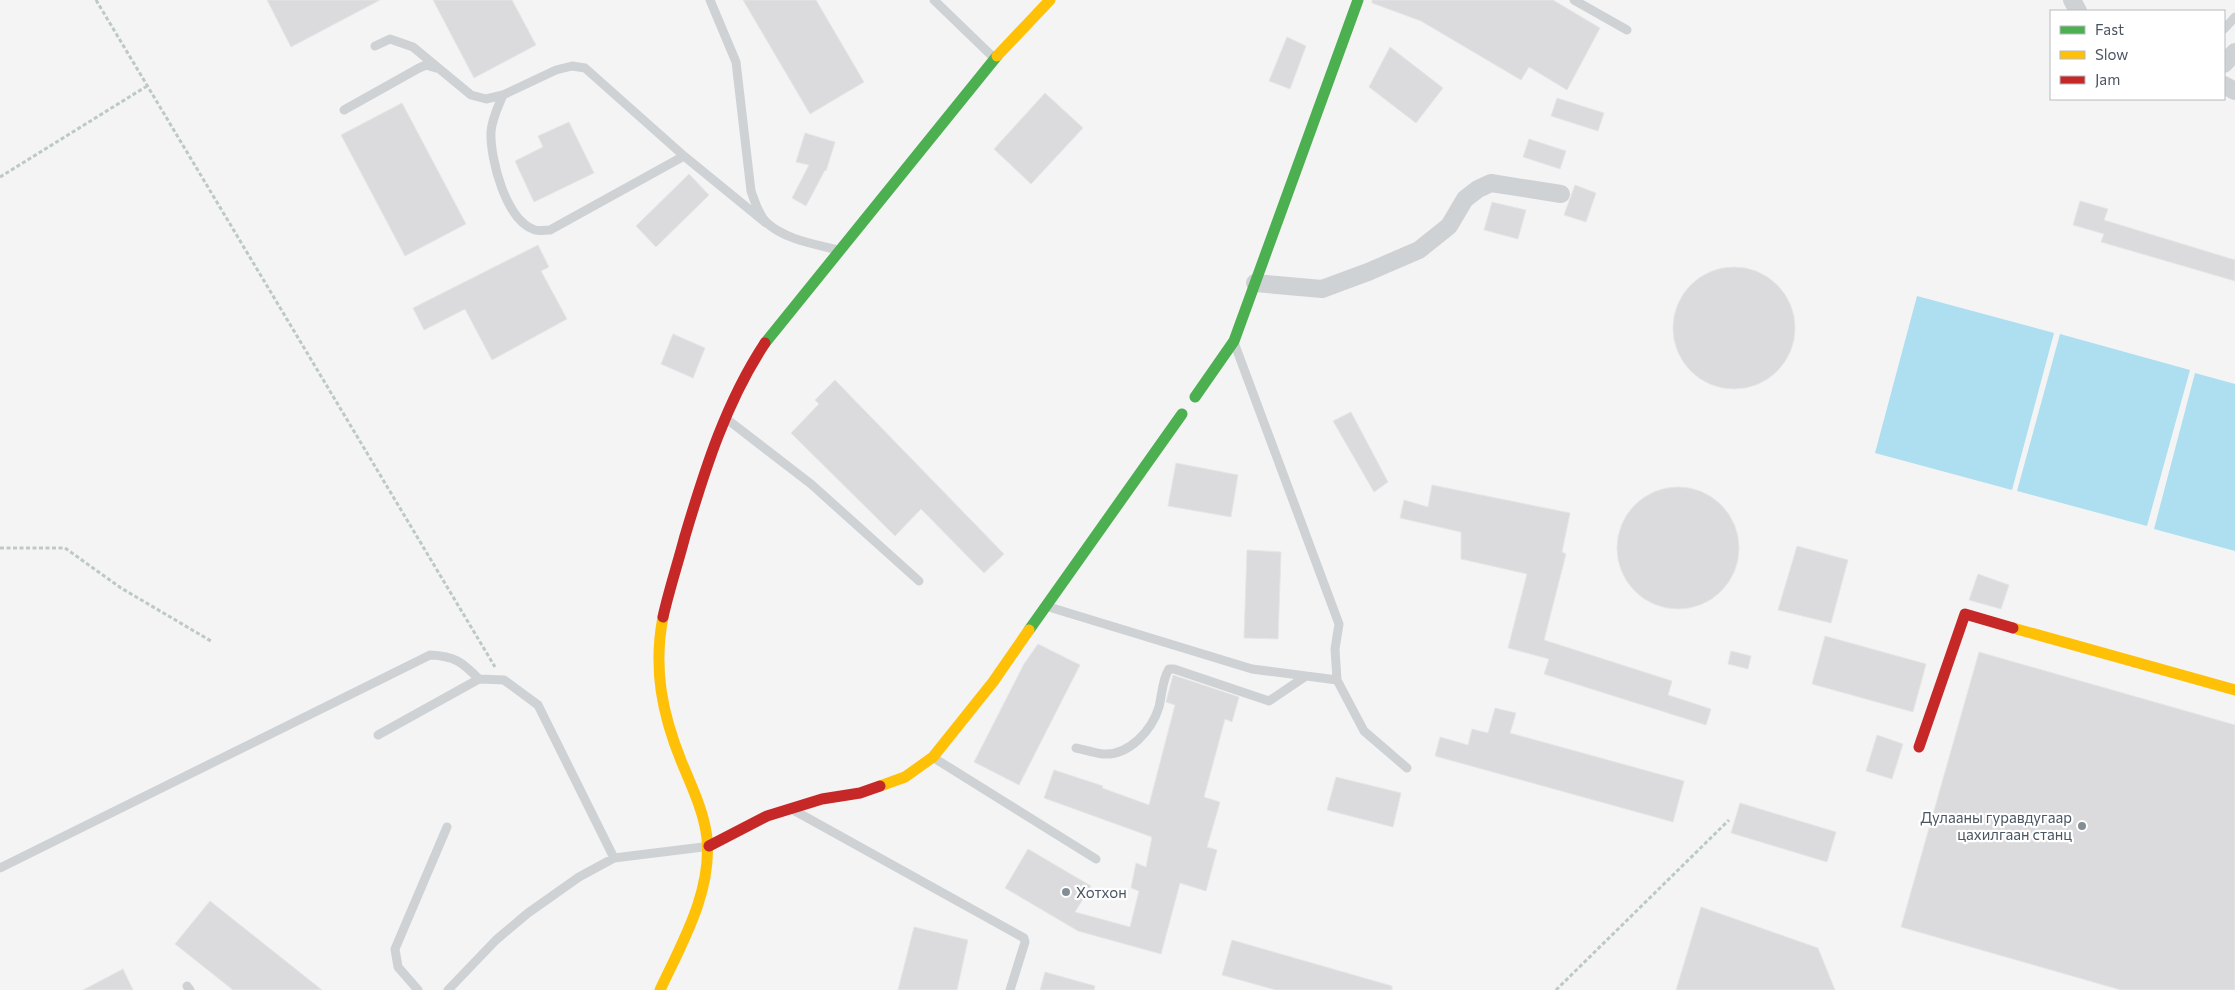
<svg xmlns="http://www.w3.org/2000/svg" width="2235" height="990" font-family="Commissioner,sans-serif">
  <rect width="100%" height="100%" fill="#f4f4f4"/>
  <path fill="#addff1" d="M1917,296L2054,333L2012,490L1875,453Z
    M2060,334L2190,370L2147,526L2017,491Z
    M2195,373L2235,384V551L2154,529Z"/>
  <path fill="#dbdbdd" stroke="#e5e6e7" d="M267,0H380L291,47Z
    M433,0H512L536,45L474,78Z
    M743,0H816L864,82L810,114Z
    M1372,0H1553L1600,28L1567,90L1529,67L1521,80L1421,21L1372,3Z
    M1287,37L1306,46L1290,89L1269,81Z
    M1390,47L1443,88L1416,123L1369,87Z
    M1045,93L1083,128L1031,184L994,149Z
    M1557,98L1604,113L1598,131L1551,116Z
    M402,103L466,224L405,256L341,135Z
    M569,122L594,173L534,202L515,161L543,147L538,136Z
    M805,133L835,142L826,171L825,170L806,206L792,198L809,165L796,162Z
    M1529,139L1566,151L1560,169L1523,157Z
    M689,174L709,195L656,247L636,226Z
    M1575,185L1596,193L1586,222L1564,215Z
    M2080,201L2108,209L2104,220L2235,260V281L2101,242L2104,234L2073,225Z
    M1492,202L1526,210L1518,239L1484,230Z
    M538,245L549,267L541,271L567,319L492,360L465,309L424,330L413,308Z
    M1673 328a61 61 0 1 1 122 0a61 61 0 1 1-122 0Z
    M673,334L705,348L693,378L661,364Z
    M835,380L1004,554L984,573L921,509L895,536L791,433L819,404L815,400Z
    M1351,412L1388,482L1374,492L1333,421Z
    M1176,463L1238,475L1231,517L1168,506Z
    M1432,485L1570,513L1562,552L1566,554L1544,640L1672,681L1668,695L1711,709L1706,725L1544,674L1549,659L1508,648L1527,574L1461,559V532L1400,518L1404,500L1428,507Z
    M1617 548a61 61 0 1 1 122 0a61 61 0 1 1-122 0Z
    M1797,546L1848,560L1831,623L1778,610Z
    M1247,550L1281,552L1278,639L1244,638Z
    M1978,574L2009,585L2001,609L1969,600Z
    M1825,636L1926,664L1913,712L1812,684Z
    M1038,644L1080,665L1019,785L974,762L1024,664Z
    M1731,651L1751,656L1748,669L1728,664Z
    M1979,652L2235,725V990H2121L1901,927Z
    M1173,675L1239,697L1232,722L1225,719L1204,797L1220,802L1207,847L1217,850L1206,891L1180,883L1161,954L1078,931L1005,888L1028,849L1091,886L1075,912L1130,927L1139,891L1131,888L1136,863L1146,867L1152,837L1044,798L1054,770L1103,786L1102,788L1149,805L1175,705L1166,702Z
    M1495,708L1516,713L1510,733L1684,781L1673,822L1435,756L1440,737L1468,745L1472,729L1488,733Z
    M1877,735L1903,744L1892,779L1866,771Z
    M1336,777L1401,793L1393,827L1327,810Z
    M1740,803L1836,832L1827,862L1731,833Z
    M210,901L322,990H233L175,944Z
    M1701,907L1818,948L1835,990H1676Z
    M914,927L968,940L957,990H898Z
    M1232,940L1392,986V990H1276L1222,975Z
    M123,969L133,990H83Z
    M1045,972L1095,986L1094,990H1040Z"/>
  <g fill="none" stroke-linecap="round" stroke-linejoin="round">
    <path stroke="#bcc9c5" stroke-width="3" stroke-dasharray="4 2.5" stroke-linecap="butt" d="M96,0L495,667
      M0,177L147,86
      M0,548H65L121,588L211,641
      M1556,990L1729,820"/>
    <path stroke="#cfd2d4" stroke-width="9" d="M710,0L736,62L751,191C755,202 759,216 767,223C786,240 815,244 838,250
      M934,0L993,57
      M1574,0L1627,30
      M2224,29L2235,17
      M375,46L390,39L413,47L471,95L486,99L503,95L556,70L572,66L585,68L684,156
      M503,95C498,107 492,118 491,132C490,159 506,221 535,230C539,231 545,230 550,230L684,156L766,223
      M344,110L419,68L426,65L436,68
      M1235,345L1339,624L1335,649L1337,680
      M728,420L811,484L919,581
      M1049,607L1252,669L1337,680L1364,731L1407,768
      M378,735L479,679L504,680L538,705L614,858
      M1076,748C1085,750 1094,753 1103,754C1129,756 1152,730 1159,707C1162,695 1162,680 1169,669H1174L1269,701L1306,676
      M934,758L1096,859
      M795,811L1024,938L1025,942L1010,990
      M0,868L430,655C455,656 462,662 479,679
      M187,986L190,990
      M418,990L398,967L395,949L447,827
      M448,990L496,940L528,913L579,877L614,858L703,847"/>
    <path stroke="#cfd2d4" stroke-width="18" d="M2072,0L2078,11
      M2224,64L2235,52
      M2224,85L2235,91
      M1255,283L1322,289L1368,272L1419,250L1449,226L1465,199L1478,189L1491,183L1561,194"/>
    <path stroke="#4caf50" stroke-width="11" d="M765,343L997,56
      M1195,397L1234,341L1358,0
      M1029,630L1182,414"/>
    <path stroke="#ffc107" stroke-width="11" d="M997,56L1050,0
      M2013,628L2235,690
      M880,786L905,777L933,757L993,682L1029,630
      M660,990C682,943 712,892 707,838C704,812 692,787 682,763C662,714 653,669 663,617"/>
    <path stroke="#c62828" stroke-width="11" d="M663,617C669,590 678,563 685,536C705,469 726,402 765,343
      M1919,747L1965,614L2013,628
      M709,846L767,816L822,799L860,793L880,786"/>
  </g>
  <g fill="#858d94" stroke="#fff" stroke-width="2">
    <circle cx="2082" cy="826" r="5"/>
    <circle cx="1066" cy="892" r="5"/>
  </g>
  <g text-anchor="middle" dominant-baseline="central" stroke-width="4.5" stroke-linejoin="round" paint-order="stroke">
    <g font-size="15" fill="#495561" stroke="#fff" text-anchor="end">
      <text x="2072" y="817">Дулааны гуравдугаар<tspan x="2072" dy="17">цахилгаан станц</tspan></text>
      <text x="1076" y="892" text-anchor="start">Хотхон</text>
    </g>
  </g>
  <rect x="2050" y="10" width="175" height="90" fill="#ffffff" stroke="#b6bbc0"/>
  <rect x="2060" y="26" width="25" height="8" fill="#4caf50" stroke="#b6bbc0"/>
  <text x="2095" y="35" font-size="15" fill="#495561">Fast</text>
  <rect x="2060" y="51" width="25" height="8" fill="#ffc107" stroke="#b6bbc0"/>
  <text x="2095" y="60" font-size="15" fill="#495561">Slow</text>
  <rect x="2060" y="76" width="25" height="8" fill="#c62828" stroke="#b6bbc0"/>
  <text x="2095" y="85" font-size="15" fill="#495561">Jam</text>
</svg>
